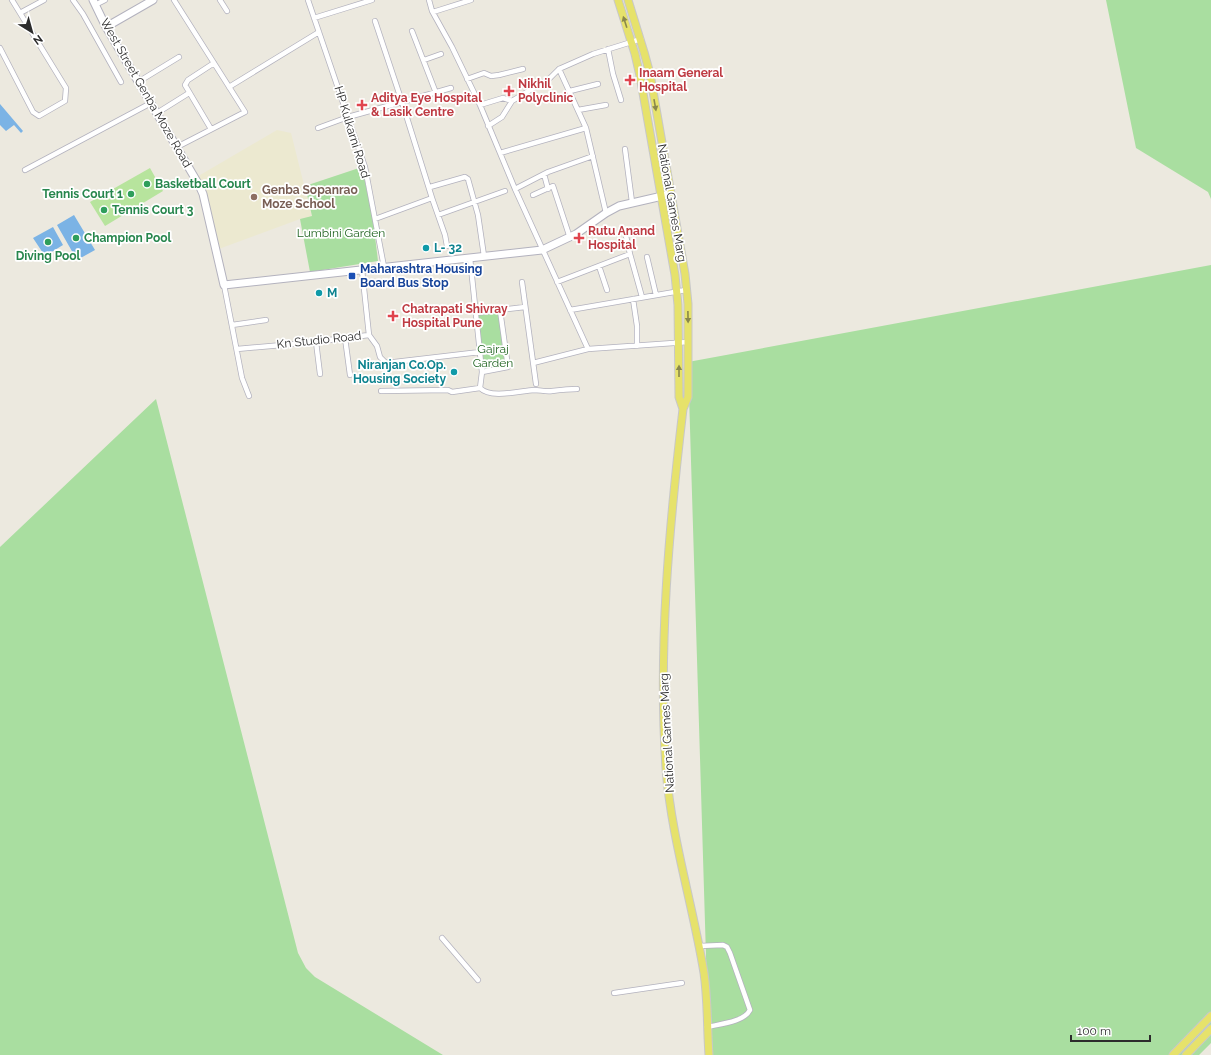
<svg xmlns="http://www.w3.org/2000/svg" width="1211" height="1055" font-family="Raleway,sans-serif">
  <rect width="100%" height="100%" fill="#ece9df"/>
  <path fill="#ece9d0" d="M277,130L291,133L312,217L300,219L216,250L195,178Z"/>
  <path fill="#a9dea0" d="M1106,0H1211V199L1208,192L1136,148Z
    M362,167L373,220L378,261L310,272L300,219L312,216L305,186Z
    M1211,265V1043L1199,1055H709L688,362Z
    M500,310L508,367L482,372L476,313Z
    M156,399L298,953L306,968L315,977L443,1055H0V547Z"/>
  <path fill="#b7e49d" d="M150,168L163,191L105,226L90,202Z"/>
  <path fill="#7bb3e5" d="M0,104L23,131L21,133L14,125L6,131L0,125Z
    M74,215L95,250L77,260L57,225Z
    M53,227L63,245L45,256L33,238Z"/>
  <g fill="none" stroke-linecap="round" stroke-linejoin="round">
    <defs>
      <path id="street" d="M73,0L83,14L121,82
        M174,0L245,112L177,147
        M220,0L227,11
        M308,0L365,167L384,267
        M429,0L432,11L452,47L480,105L515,189L588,349L688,342
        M95,5L105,0
        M433,12L471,0
        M20,13L44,0
        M314,18L372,0
        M375,21L402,102L451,88
        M412,31L436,93
        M0,48L33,112L39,116L65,101L66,88L12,0
        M608,49L613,74L621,100
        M424,60L441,54
        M467,79L484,73L491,76L499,75L523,69
        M138,82L179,57
        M229,87L319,32
        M570,91L598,84
        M480,105L503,98L512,101
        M578,110L606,105
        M157,113L189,93
        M488,126L502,117L512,101L550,78L559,69
        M318,128L348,117L402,102L432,198L375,219
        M211,129L185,85L188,80L214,63
        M625,149L632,202
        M500,153L586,128
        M25,170L151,103
        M544,174L548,189
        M430,187L465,177L468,179L478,215L484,256
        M515,189L548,172L593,156
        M533,195L553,186L570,238
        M432,198L445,235L447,246
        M606,213L586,128L559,69L593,54L641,39
        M438,215L505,191
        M626,236L630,254
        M647,257L656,295
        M470,258L482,372L480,388
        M599,266L607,290
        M362,270L369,335
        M522,282L536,384
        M557,282L630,254L642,297
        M224,285L242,378L249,396
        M633,299L637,326V346
        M570,310L686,290
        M476,313L525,307
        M232,325L266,320
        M369,335L377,346L380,357L386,363L480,352
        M345,338L350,375
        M316,342L320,374
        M237,349L305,343L369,335
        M533,363L588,349
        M482,372L508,367L500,310
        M480,388C491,399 519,391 534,390C540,390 546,392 552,391C560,390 568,389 577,389
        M381,391L448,390L452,392L480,388
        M442,938L478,980
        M699,946L723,945L727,947L730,953L750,1010C744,1022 720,1024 707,1027
        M614,993L682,983"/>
      <path id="secondary" d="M93,0L106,27L199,185L203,194L224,285L542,250L576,234L606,213L619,206L671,194
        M106,27L153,0"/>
      <path id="primary" d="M618,0L635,54L640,76L675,275L678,305L679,397L683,409
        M628,0L644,52L650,74L685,274L688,304V397L683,409C669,528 658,648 666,768C671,837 693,905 704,973C708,1000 707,1028 709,1055
        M1173,1055L1211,1016
        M1186,1055L1211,1029"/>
    </defs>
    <use href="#street" stroke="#b3b2be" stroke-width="6"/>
    <use href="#secondary" stroke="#b3b2be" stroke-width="9"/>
    <use href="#primary" stroke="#c8c8c8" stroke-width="9"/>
    <use href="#street" stroke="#fff" stroke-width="4.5"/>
    <use href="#secondary" stroke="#fff" stroke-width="7"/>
    <use href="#primary" stroke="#e6e26b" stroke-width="7"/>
  </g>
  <defs><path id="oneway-solid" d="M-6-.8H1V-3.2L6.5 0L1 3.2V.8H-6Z"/></defs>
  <g fill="#89874c">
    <use href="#oneway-solid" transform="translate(625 22) rotate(-108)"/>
    <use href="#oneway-solid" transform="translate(655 105) rotate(80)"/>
    <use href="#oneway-solid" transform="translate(688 317) rotate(89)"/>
    <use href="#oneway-solid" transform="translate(679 371) rotate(-90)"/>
  </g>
  <g fill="#e0444e" stroke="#fff" stroke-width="1.5">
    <path d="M628 74h4v4h4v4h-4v4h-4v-4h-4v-4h4z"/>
    <path d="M507 85h4v4h4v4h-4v4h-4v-4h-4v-4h4z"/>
    <path d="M360 99h4v4h4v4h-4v4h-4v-4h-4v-4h4z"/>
    <path d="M577 232h4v4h4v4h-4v4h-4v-4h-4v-4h4z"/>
    <path d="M391 310h4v4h4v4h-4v4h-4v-4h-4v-4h4z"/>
  </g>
  <g fill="#2e9e5b" stroke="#fff" stroke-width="1.5">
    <circle cx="147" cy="184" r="4"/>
    <circle cx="131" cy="194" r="4"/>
    <circle cx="104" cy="210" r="4"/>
    <circle cx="76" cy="238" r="4"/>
    <circle cx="48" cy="242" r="4"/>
  </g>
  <circle fill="#8d6e63" stroke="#fff" stroke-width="1.5" cx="254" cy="197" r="4"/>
  <g fill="#0f9aa8" stroke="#fff" stroke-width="1.5">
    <circle cx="426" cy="248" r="4"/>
    <circle cx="319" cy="293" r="4"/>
    <circle cx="454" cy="372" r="4"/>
  </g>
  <rect fill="#1a4fb4" stroke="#fff" stroke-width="1.5" x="348" y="272" width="8" height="8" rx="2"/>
  <g text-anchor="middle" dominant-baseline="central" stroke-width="3.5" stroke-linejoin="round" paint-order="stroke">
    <g font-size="12" font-weight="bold" fill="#be3a42" stroke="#fff" text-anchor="start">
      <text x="639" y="73">Inaam General<tspan x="639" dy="14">Hospital</tspan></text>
      <text x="518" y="84">Nikhil<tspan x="518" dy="14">Polyclinic</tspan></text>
      <text x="371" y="98">Aditya Eye Hospital<tspan x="371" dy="14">&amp; Lasik Centre</tspan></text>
      <text x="588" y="231">Rutu Anand<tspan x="588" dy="14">Hospital</tspan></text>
      <text x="402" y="309">Chatrapati Shivray<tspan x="402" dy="14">Hospital Pune</tspan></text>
    </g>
    <g font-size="12" fill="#2c2c2c" stroke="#fff">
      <text transform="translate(146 93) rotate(60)">West Street Genba Moze Road</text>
      <text transform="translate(352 132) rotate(73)">HP Kulkarni Road</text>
      <text transform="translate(672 203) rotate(80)">National Games Marg</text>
      <text transform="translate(319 340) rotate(-6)">Kn Studio Road</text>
      <text transform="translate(667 733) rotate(-93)">National Games Marg</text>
    </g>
    <g font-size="12" font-weight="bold" fill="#27864d" stroke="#fff" text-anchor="start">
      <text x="155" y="184">Basketball Court</text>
      <text x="123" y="194" text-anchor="end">Tennis Court 1</text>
      <text x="112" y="210">Tennis Court 3</text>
      <text x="84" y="238">Champion Pool</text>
      <text x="48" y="256" text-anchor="middle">Diving Pool</text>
    </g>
    <g font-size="12" font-weight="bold" fill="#785e54" stroke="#fff" text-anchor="start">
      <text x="262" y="190">Genba Sopanrao<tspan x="262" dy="14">Moze School</tspan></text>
    </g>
    <g font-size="12" fill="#216421" stroke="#fff">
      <text x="341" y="233">Lumbini Garden</text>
      <text x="493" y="349">Gajraj<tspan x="493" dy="14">Garden</tspan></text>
    </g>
    <g font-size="12" font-weight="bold" fill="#0d838f" stroke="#fff" text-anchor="start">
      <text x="434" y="248">L- 32</text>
      <text x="327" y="293">M</text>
      <text x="446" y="365" text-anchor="end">Niranjan Co.Op.<tspan x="446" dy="14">Housing Society</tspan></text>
    </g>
    <g font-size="12" font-weight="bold" fill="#164399" stroke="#fff" text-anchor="start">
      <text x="360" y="269">Maharashtra Housing<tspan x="360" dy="14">Board Bus Stop</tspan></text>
    </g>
  </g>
  <g transform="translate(32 32) rotate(143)" stroke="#ffffff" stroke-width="3" paint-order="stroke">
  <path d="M0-3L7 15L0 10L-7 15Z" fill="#2c2c2c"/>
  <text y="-6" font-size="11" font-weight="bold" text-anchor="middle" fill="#2c2c2c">N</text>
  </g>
  <path d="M1071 1035v6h79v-6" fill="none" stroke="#2c2c2c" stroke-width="2"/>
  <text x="1077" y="1035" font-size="12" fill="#2c2c2c" stroke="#ffffff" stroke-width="3" paint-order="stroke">100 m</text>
</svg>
